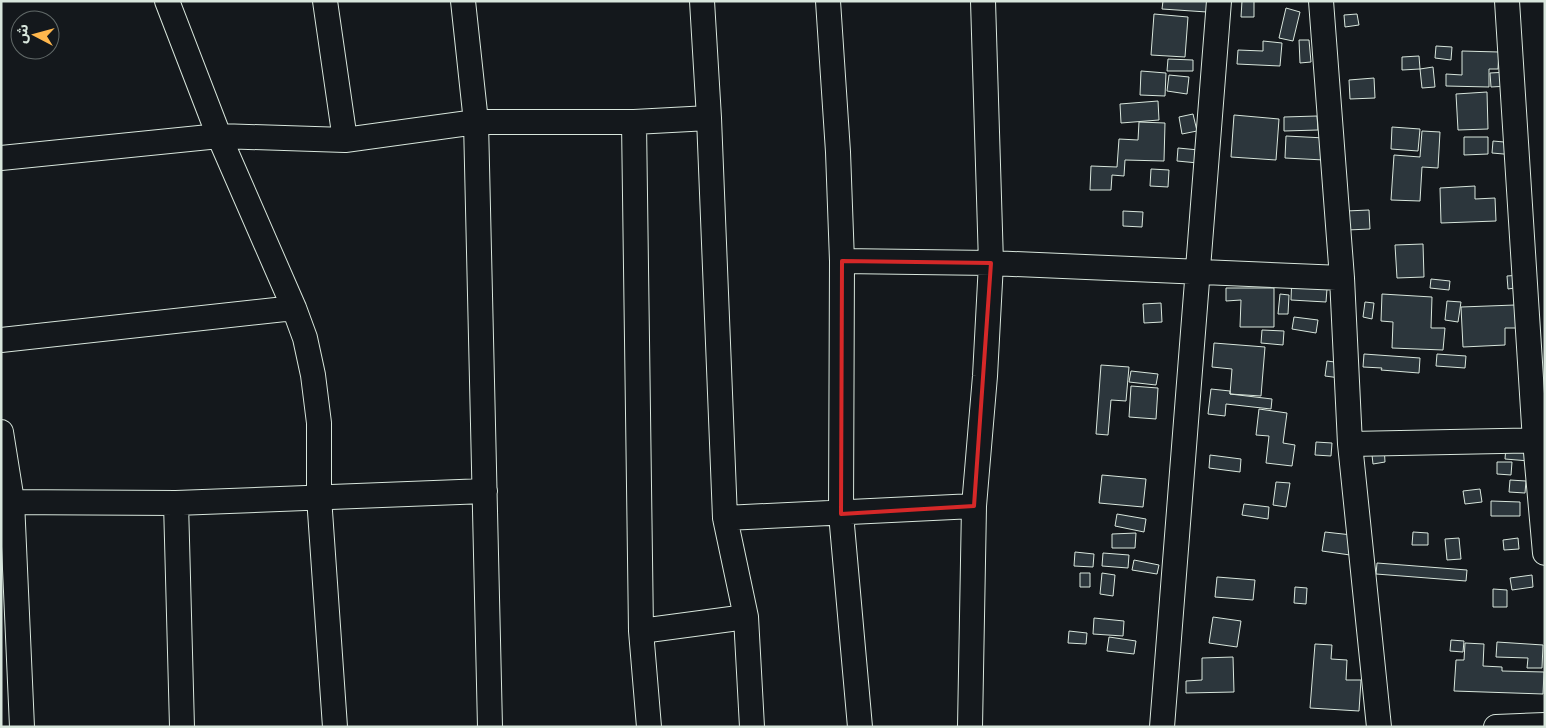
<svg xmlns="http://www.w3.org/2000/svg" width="1546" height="728" font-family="'Alegreya Sans','Noto Sans Arabic',sans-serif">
  <rect width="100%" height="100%" fill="#14181c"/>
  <path fill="#2c363c" stroke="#d8e6dc" d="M1163,1H1208L1207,12L1162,9Z
    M1242,1H1254V17H1241Z
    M1286,8L1300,12L1293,41L1279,38Z
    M1154,14L1188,17L1185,57L1151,55Z
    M1357,14L1359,25L1345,27L1344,15Z
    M1299,40H1309L1311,62L1300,63Z
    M1263,41L1282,43L1280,66L1237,64L1238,50L1263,51Z
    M1436,46L1452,47L1451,60L1435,58Z
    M1462,51L1499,52L1498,69H1489V87L1446,86V74L1462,75Z
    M1419,56L1420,69L1402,70V57Z
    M1168,59L1193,60V71H1167Z
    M1433,67L1435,87L1422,88L1420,69Z
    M1141,71L1166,73L1165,96L1140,95Z
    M1508,72L1509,86L1491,87L1490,73Z
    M1169,75L1189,77L1187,94L1167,91Z
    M1374,78L1375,98L1350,99L1349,80Z
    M1487,92L1488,129L1458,130L1456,94Z
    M1158,101L1159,120L1121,123L1120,104Z
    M1193,114L1197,131L1182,134L1179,117Z
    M1234,115L1279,119L1276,160L1231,157Z
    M1317,116L1318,130L1284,131V117Z
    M1139,122L1165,123L1164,161L1125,160L1124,176L1112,175L1111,190H1090L1091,166L1117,167L1119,139L1138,140Z
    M1392,127L1420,129L1418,151L1391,149Z
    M1422,131L1440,132L1438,168L1422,167L1420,201L1391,200L1394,155L1420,157Z
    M1286,136L1325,138L1324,160L1285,158Z
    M1464,137H1488V154L1464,155Z
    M1493,141L1515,143V155L1492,153Z
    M1178,148L1199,150L1198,163L1177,161Z
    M1151,169L1169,170L1168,187L1150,186Z
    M1475,186V199L1495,198L1496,221L1441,223L1440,188Z
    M1369,210L1370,229L1347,230L1346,211Z
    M1123,211L1143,212L1142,227L1123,226Z
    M1423,244L1424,277L1397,278L1395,245Z
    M1292,274L1328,276L1326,302L1291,300Z
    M1520,275L1521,287L1508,289L1507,276Z
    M1431,279L1450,281L1449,290L1430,288Z
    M1226,288H1274V327H1240L1241,300L1226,301Z
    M1280,294L1289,295L1288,314H1278Z
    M1382,294L1432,297L1431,328H1445L1443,350L1392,348L1393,322L1381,321Z
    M1447,301L1461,302L1458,322L1445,320Z
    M1365,302L1374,303L1372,319L1363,317Z
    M1161,303L1162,322L1144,323L1143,304Z
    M1515,305L1516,328H1505V345L1463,347L1461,307Z
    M1294,317L1318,320L1316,333L1292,329Z
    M1262,330L1284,331L1283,345L1261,343Z
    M1214,343L1265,347L1261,396L1230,394L1232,369L1212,367Z
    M1364,354L1420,358L1419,373L1381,370L1382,368L1363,367Z
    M1437,354L1466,356L1465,368L1436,366Z
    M1327,361L1342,363L1340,378L1325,376Z
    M1101,365L1129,367L1126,401L1111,400L1108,435L1096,434Z
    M1131,371L1158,374L1156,385L1129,382Z
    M1131,386L1158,388L1156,419L1129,417Z
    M1211,389L1230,391V394L1272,399L1271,409L1226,404L1225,416L1208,414Z
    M1259,409L1287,413L1283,443L1295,445L1292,466L1266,463L1269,436L1256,435Z
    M1316,442L1332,443L1331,456L1315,455Z
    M1384,445L1385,462L1373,464L1371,446Z
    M1506,447L1530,449L1529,461L1505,459Z
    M1210,455L1241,459L1240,472L1209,468Z
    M1497,462H1512L1511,475L1497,474Z
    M1102,475L1146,479L1143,507L1099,503Z
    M1510,480L1526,481L1525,493L1509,492Z
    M1276,482L1290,483L1286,507L1273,505Z
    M1480,489L1482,502L1465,504L1463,491Z
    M1491,501L1520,502V516H1491Z
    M1244,504L1269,507L1268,519L1242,515Z
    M1117,514L1146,519L1144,532L1115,526Z
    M1325,532L1352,535L1350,555L1322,551Z
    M1413,532L1428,533V545H1412Z
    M1136,533L1135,548H1112V534Z
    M1459,538L1461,559L1447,560L1445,539Z
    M1518,538L1519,549L1504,550L1503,540Z
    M1075,552L1094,554L1093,567L1074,566Z
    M1103,553L1129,555L1128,568L1102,566Z
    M1134,560L1159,565L1157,574L1132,570Z
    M1377,563L1467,570L1466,581L1376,574Z
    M1080,573H1090V587H1080Z
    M1102,573L1115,575L1113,596L1100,594Z
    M1532,575L1533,587L1512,590L1510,578Z
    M1217,577L1255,580L1253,600L1215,597Z
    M1295,587L1307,588L1306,604L1294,603Z
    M1493,589L1507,590V607H1493Z
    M1213,617L1241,621L1237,647L1209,643Z
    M1094,618L1124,621L1123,636L1093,634Z
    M1069,631L1087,633L1086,644L1068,643Z
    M1109,637L1136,641L1134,654L1107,651Z
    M1451,640L1464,641L1463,652L1450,651Z
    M1497,642L1543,645L1542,668H1527L1528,658L1496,657Z
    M1465,643L1484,644L1483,666L1502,667V671L1544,672L1543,694L1454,691L1456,660H1464Z
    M1315,644L1332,645L1331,659L1347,660L1346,680H1361L1359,711L1310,708Z
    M1233,657L1234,692L1186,693V681L1202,680V658Z"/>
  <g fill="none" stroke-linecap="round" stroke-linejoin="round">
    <defs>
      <path id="minor" d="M167,1L219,136L294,308L305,338L313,375L319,423V497L335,727
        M325,1L345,140
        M463,1L476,122L490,727
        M702,1L709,118L725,518L746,617L752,727
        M828,1L838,152L842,261L841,514L860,727
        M1321,1L1342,278L1350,444L1379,727
        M1507,1L1535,441L1545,553
        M634,122L641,631L649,727
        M1,158L219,136L345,140L476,122H634L709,118
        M842,261L991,263L1342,278
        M1,340L294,308
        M1,432L12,501L22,727
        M1350,444L1545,440
        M1,502L176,503L485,491
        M176,503L182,727
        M725,518L974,506
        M641,631L746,617
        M970,727L974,506L985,376L991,263L983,1
        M1162,727L1219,1
        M1496,727L1545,725"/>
    </defs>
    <use href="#minor" stroke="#d8e6dc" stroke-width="26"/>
    <use href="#minor" stroke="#14181c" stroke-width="24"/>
  </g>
  <path fill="none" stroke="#d62828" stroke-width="4" stroke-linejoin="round" d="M842,261L991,263L974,506L841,514Z"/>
  <rect width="1546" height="728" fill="none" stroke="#d8e6dc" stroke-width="5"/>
  <g transform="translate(35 35) rotate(276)"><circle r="24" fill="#14181c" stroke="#626a69"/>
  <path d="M0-4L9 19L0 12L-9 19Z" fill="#ffb74d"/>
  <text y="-8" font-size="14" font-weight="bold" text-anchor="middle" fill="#d8e6dc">ش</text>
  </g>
</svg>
